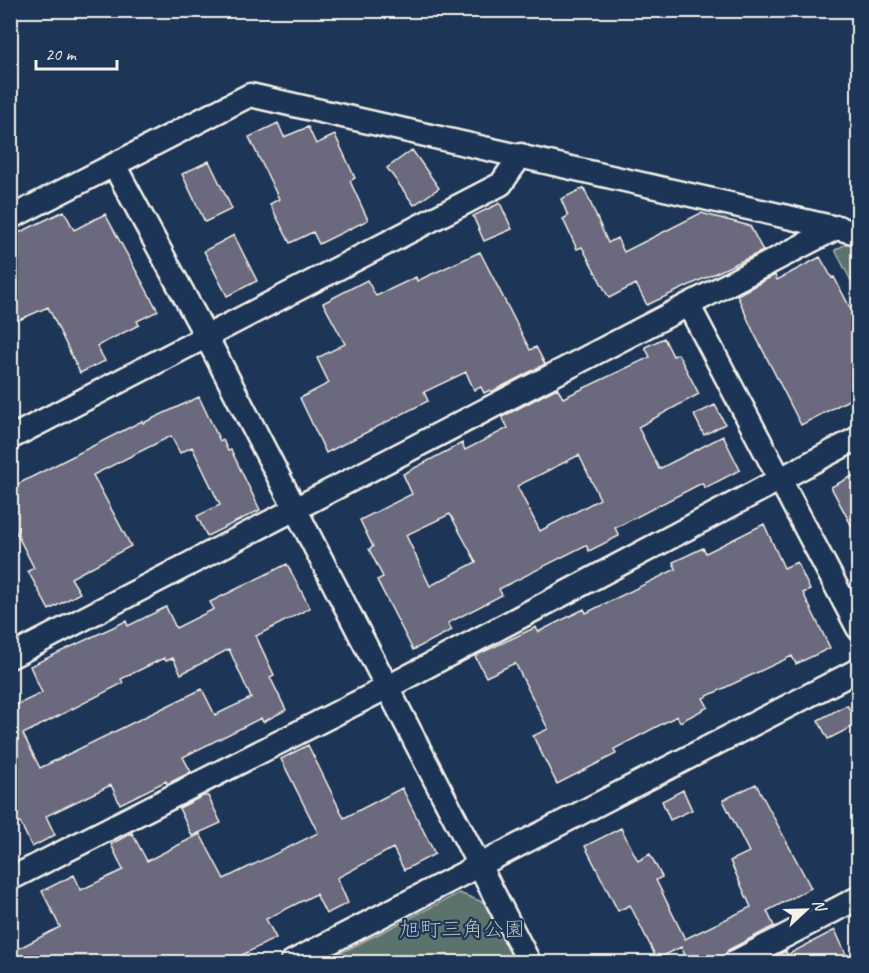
<svg xmlns="http://www.w3.org/2000/svg" width="869" height="973" font-family="Caveat,'Klee One',sans-serif">
  <rect width="100%" height="100%" fill="#1d3557"/>
  <filter id="ink" filterUnits="userSpaceOnUse"><feTurbulence type="fractalNoise" baseFrequency=".0167" numOctaves="2"/><feDisplacementMap in="SourceGraphic" scale="12" xChannelSelector="R" yChannelSelector="G"/><feConvolveMatrix kernelMatrix="1 2 1 2 8 2 1 2 1" color-interpolation-filters="sRGB"/></filter>
  <g filter="url(#ink)">
    <path fill="#5c726d" stroke="#a8b2aa" stroke-width="1.5" d="M851,241L858,243V294L835,250Z
      M459,893L488,904L518,962H323Z"/>
    <path fill="#6a697d" stroke="#f4f1e8" stroke-width="1.5" fill-rule="evenodd" d="M278,123L284,137L308,127L316,144L335,135L355,178L350,181L368,220L319,244L313,232L290,243L270,204L279,199L249,137Z
      M412,150L439,188L414,205L387,168Z
      M209,161L232,209L205,222L182,174Z
      M584,188L608,243L617,238L624,252L701,213L750,226L763,251L647,305L636,284L609,298L582,247L577,249L563,219L568,216L561,199Z
      M500,203L512,229L484,241L473,216Z
      M64,211L74,230L105,214L158,311L137,321L139,325L97,346L105,361L80,373L48,307L10,324V237Z
      M234,235L257,281L227,296L204,251Z
      M480,252L530,350L536,347L545,364L491,392L490,390L484,393L481,387L474,390L466,372L424,392L428,401L326,453L300,398L329,383L317,358L345,344L323,303L367,280L376,296L416,277L417,281Z
      M820,257L832,278L834,277L858,323V395L801,425L753,331L737,295L775,275L777,280Z
      M664,338L673,356L678,354L699,394L638,427L659,469L723,436L740,470L705,488L702,483L615,528L619,536L589,551L586,545L499,589L502,595L448,623L452,630L413,650L377,580L383,577L369,549L373,547L360,520L412,494L403,474L462,443L465,450L508,428L502,417L557,388L563,398L650,357L645,347ZM579,455L600,499L540,531L517,486ZM450,514L476,562L430,586L406,535Z
      M199,397L220,441L223,440L228,451L231,450L260,510L207,536L197,516L220,505L192,447L180,453L171,436L93,475L131,546L71,578L80,593L49,610L28,571L34,568L10,520V488L142,421L143,423Z
      M715,405L725,424L704,435L694,415Z
      M858,473V538L831,487Z
      M764,524L784,568L797,562L810,590L803,593L830,648L796,664L792,656L703,698L708,707L680,722L677,716L614,749L616,754L557,784L533,736L548,729L515,663L486,677L475,656L536,627L538,632L584,609L586,613L676,569L673,562L703,548L706,553Z
      M287,564L310,608L256,636L274,675L270,677L286,710L263,722L261,718L183,757L191,772L167,784L166,781L120,804L111,785L46,816L55,835L32,847L20,822L10,826V708L42,693L30,666L126,621L128,626L166,607L176,628L214,609L210,602ZM229,649L251,698L215,715L202,689L40,768L23,734L123,683L121,679L164,658L166,661L173,658L181,674Z
      M847,705L858,724L828,739L818,720Z
      M308,745L344,818L402,788L435,854L404,870L393,848L337,878L348,903L326,914L316,894L266,919L276,938L226,963H10V953L60,927L42,891L74,875L81,890L123,870L111,844L132,833L147,861L200,834L224,879L318,833L281,759Z
      M756,784L811,888L767,911L774,926L728,950L722,963H689L681,947L657,959L630,905L618,911L585,846L621,828L638,861L650,854L662,877L656,880L685,939L751,907L730,861L749,852L723,800Z
      M683,790L692,810L670,820L662,801Z
      M203,796H208L221,823L192,836L179,808Z
      M835,930L850,963H763L786,951L787,955Z"/>
    <g fill="none" stroke-linecap="round" stroke-linejoin="round">
      <defs>
        <path id="minor" d="M114,165L206,336L529,962
          M10,218L250,95L858,233
          M689,306L858,628
          M10,438L501,184L521,155
          M10,657L838,227
          M10,879L388,687L858,438
          M292,962L858,670
          M735,962L858,898"/>
      </defs>
      <use href="#minor" stroke="#f4f1e8" stroke-width="27"/>
      <use href="#minor" stroke="#1d3557" stroke-width="22"/>
    </g>
  </g>
  <g text-anchor="middle" dominant-baseline="central" stroke-width="4.5" stroke-linejoin="round" paint-order="stroke">
    <g font-size="21" fill="#b7beb7" stroke="#1d3557">
      <text x="462" y="929">旭町三角公園</text>
    </g>
  </g>
  <rect width="869" height="973" fill="none" stroke="#1d3557" stroke-width="36"/>
  <rect x="18" y="18" width="833" height="937" fill="none" stroke="#f4f1e8" stroke-width="2" filter="url(#ink)"/>
  <g transform="translate(806 910) rotate(68)" stroke="#1d3557" stroke-width="4.5" paint-order="stroke">
  <path d="M0-4.5L10 22L0 15L-10 22Z" fill="#f4f1e8"/>
  <text y="-9" font-size="16" font-weight="bold" text-anchor="middle" fill="#f4f1e8">N</text>
  </g>
  <path d="M36 60v9h81v-9" fill="none" stroke="#f4f1e8" stroke-width="3"/>
  <text x="45" y="60" font-size="18" fill="#f4f1e8" stroke="#1d3557" stroke-width="4.5" paint-order="stroke">20 m</text>
</svg>
